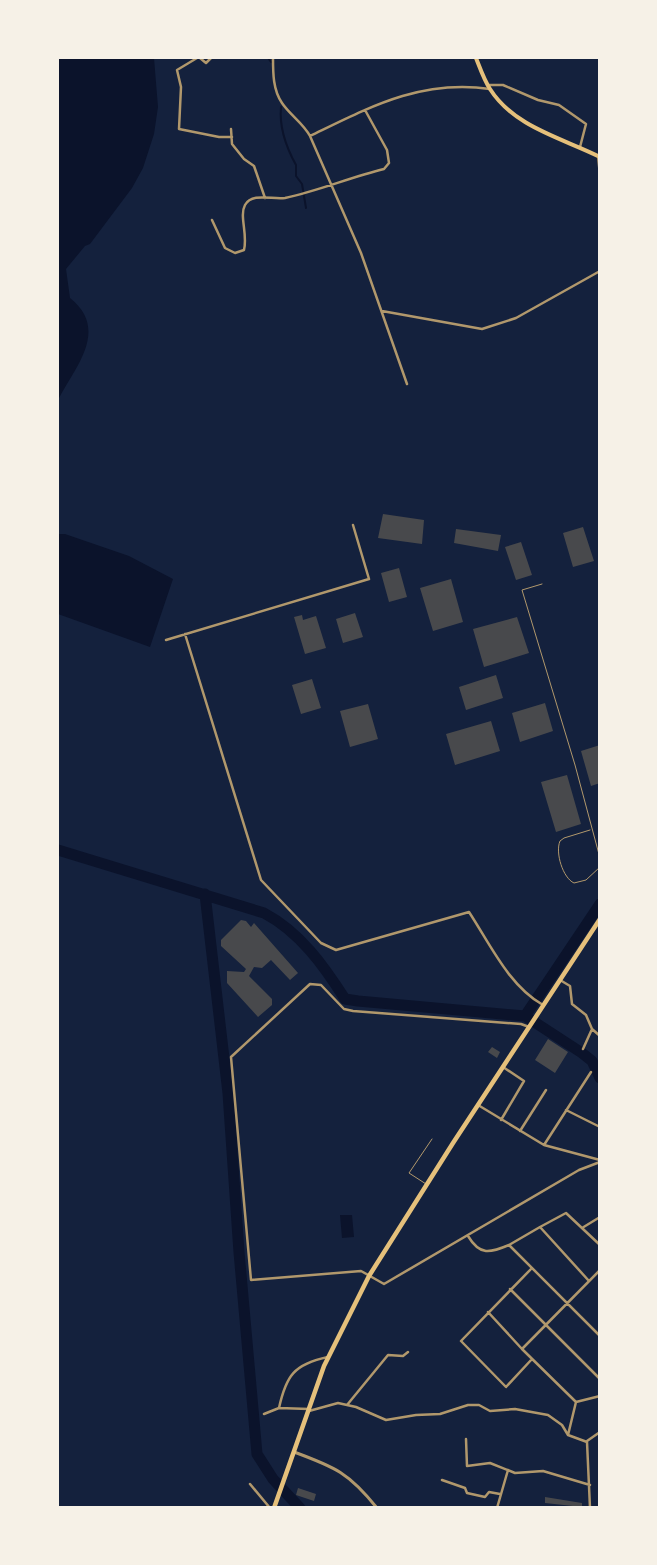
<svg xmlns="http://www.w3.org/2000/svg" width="657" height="1565" font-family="'Varela Round',sans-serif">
  <rect width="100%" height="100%" fill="#14213d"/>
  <path fill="#0b132b" d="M58,58H154L158,107L154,134L143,168L132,188L90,244L85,246L66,269L70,298C110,330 75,367 58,400Z
    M58,534H65L129,556L173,579L150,647L58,614Z
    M340,1215H352L354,1237L342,1238Z"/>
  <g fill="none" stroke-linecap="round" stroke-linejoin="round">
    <path stroke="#0b132b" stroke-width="2" d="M268,58L271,62
      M281,107C279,128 286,147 296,165V176L302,184L306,208"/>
    <path stroke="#0b132b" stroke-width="11" d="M58,850L264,913C300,932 324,966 345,999L358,1001L525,1016L600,904
      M205,894L228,1093L239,1252L257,1454L273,1479L300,1508
      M525,1016L582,1053L592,1061L600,1078"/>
  </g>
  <path fill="#48494c" d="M383,514L424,520L422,544L378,538Z
    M583,527L594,561L573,567L563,533Z
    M456,529L501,535L498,551L454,543Z
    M521,542L532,575L516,580L505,547Z
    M399,568L407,597L389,602L381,573Z
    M451,579L463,622L433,631L420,588Z
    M355,613L363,637L343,643L336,619Z
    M302,615L303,620L316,616L326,648L305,654L294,617Z
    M517,617L529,653L484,667L473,629Z
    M496,675L503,698L466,710L459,687Z
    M312,679L321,708L301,714L292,685Z
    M545,703L553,731L520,742L512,713Z
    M368,704L378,739L350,747L340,711Z
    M491,721L500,751L455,765L446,734Z
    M600,745V783L591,786L581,751Z
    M567,775L581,824L556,832L541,782Z
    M241,920L246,921L251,927L254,923L298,973L290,980L271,960L262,968L254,967L249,976L272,999V1005L258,1017L227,983V971L244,972L246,969L221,946V940Z
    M548,1039L568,1052L555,1073L535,1060Z
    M492,1047L500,1052L497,1058L488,1052Z
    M298,1488L316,1494L314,1501L296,1495Z
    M545,1497L582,1503V1507L545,1503Z"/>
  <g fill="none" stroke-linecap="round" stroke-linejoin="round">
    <path stroke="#b1986c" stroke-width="1" d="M542,584L522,590L575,765L600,858
      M590,830L564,838L560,841C555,853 563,878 574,883L586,880L600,867
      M426,1184L409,1173L432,1139"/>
    <path stroke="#b1986c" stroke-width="2.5" d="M197,58L177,70L181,87L179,129L219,137H232
      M200,58L206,63L211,58
      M273,58C273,73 273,90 282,103C290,115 303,123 310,136
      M488,85H503L538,100L559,105L586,124L580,147
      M231,129L232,144L244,159L254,166L265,198
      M598,156L600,175
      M212,220L225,248L235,253L244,250C248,234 239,216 245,205C252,192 273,200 285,198C318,191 351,177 384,169L389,163L387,150L365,110
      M382,311L482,329L516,318L600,271
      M407,384L361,253L310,136C370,107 421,79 490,89
      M185,634L261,880L321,943L336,950L469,912C490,944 509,986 543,1005
      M166,640L369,579L353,525
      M560,980L570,986L572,1004L586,1015L592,1029L600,1036
      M529,1027L521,1024L353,1011L344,1009L321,985L310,984L231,1057L251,1280L361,1271L384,1284L579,1170L600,1162
      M583,1049L592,1029
      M478,1105L544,1145L600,1160
      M566,1110L600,1127
      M501,1120L524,1081L503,1067
      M520,1131L546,1090
      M544,1145L591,1072
      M540,1227L566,1213L600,1245
      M582,1228L600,1217
      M468,1236C480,1256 490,1253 509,1245L600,1336
      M509,1245L540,1227L589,1281
      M531,1269L461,1341L506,1387L532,1359
      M510,1289L600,1379
      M488,1312L522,1349
      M576,1402L522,1349L600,1270
      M576,1402L568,1435L587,1442L590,1508
      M576,1402L600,1396
      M347,1405L388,1355L403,1356L408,1352
      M279,1408C286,1376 294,1364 328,1357
      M309,1411L338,1403L356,1407L386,1420L416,1415L440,1414L468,1405H479L490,1411L515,1409L548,1415L562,1425L568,1435
      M264,1414L279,1408L309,1409
      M466,1439L467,1466L490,1463L515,1473L543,1471L590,1485
      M587,1441L600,1432
      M442,1480L465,1488L467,1493L485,1497L489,1492L500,1494
      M250,1484L270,1508
      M497,1508L508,1470"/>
    <path stroke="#b1986c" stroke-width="3" d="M294,1452C335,1467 349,1473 377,1508"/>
    <path stroke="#e5c07b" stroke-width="4" d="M476,58C480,68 484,80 490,89C514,127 562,138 600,157"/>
    <path stroke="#e5c07b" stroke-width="4.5" d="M274,1508L324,1366L369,1276L453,1143L600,919"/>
  </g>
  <rect width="657" height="1565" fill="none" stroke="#f6f1e7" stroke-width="118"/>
</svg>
